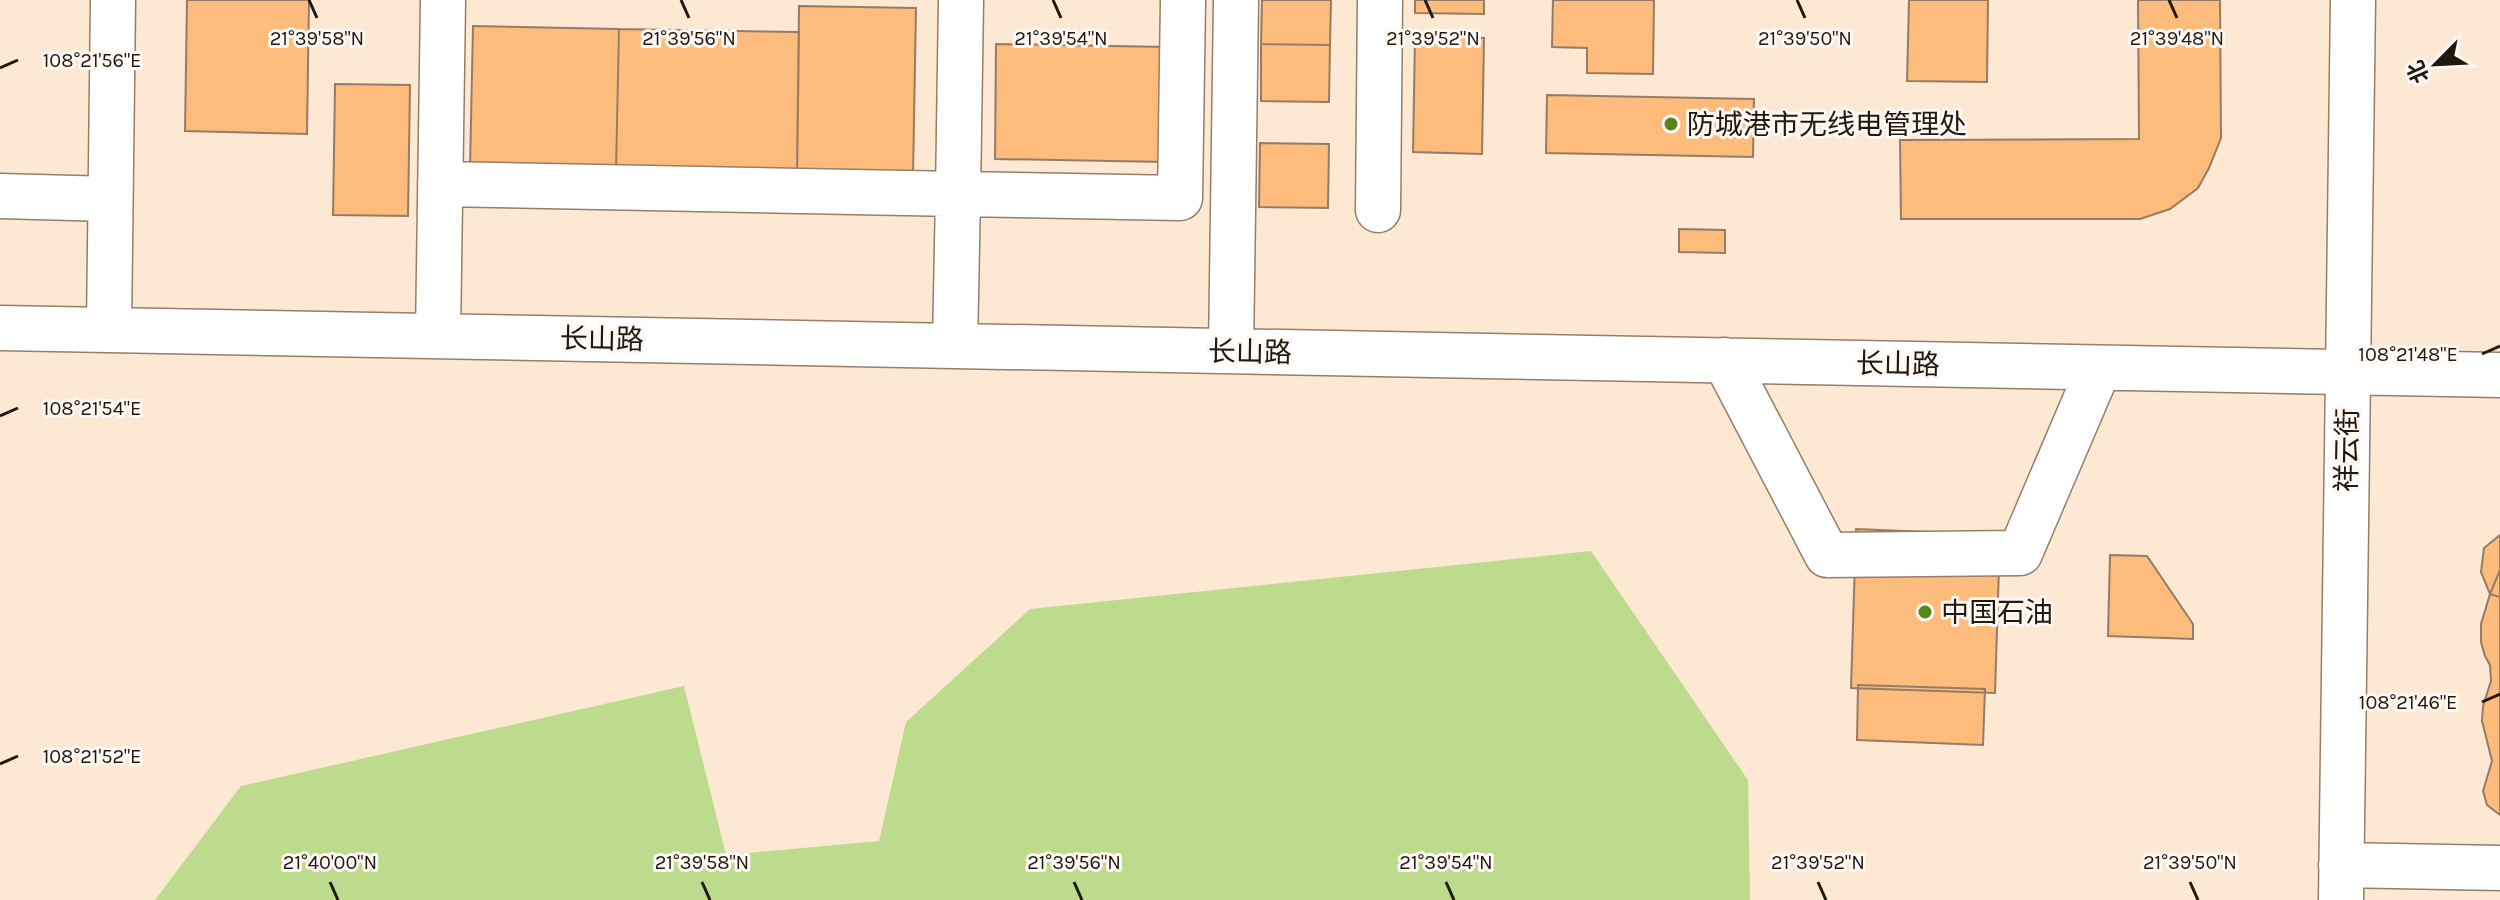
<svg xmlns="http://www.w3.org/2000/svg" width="2500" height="900" font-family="Karla,'Noto Sans SC',sans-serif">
  <rect width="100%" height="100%" fill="#fde8d4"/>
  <path fill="#bcdb8d" d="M1591,551L1748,780L1750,900H155L241,786L684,686L726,855L879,841L906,722L1030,609Z"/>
  <path fill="#fdbb7c" stroke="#947c66" stroke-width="2" d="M187,0H309L307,134L185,131Z
    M1262,0H1331L1330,45L1261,44Z
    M1415,0H1484V14L1415,13Z
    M1553,0H1654L1653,74L1587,73V48L1552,47Z
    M1909,0H1988L1987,82L1907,81Z
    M2138,0H2220L2221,138L2209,168L2198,188L2170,209L2140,219H1901L1900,140L2139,139Z
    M799,6L916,8L913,176L797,175Z
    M473,26L619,29L616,171L470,168Z
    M619,29L799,32L797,175L616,171Z
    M1415,36L1484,38L1482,154L1413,152Z
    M996,44L1168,47L1166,162L995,159Z
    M1261,44L1330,45L1329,102L1261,101Z
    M335,84L410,85L408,216L333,215Z
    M1547,95L1754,99L1753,157L1546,153Z
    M1260,143L1329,144L1328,208L1259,207Z
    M1679,229L1725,230V253L1679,252Z
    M1856,529L2000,535L1995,693L1851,688Z
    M2500,535V815L2487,805L2483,791L2492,761L2482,721L2483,706L2491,681L2490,665L2485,656L2481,642V624L2490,594L2481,572L2484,548Z
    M2110,555L2147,556L2193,624V639L2108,636Z
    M2500,570V597L2490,594Z
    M1858,685L1985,689L1983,745L1857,740Z"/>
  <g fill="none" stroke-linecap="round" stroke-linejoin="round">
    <defs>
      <path id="minor" d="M961,0L958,194L1180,198L1183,0
        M440,184L958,194L955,346
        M0,196L110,199
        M1378,210L1380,0
        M0,328L2500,375
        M109,330L113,0
        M438,336L443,0
        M1231,351L1236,0
        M1725,360L1827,555L2020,553L2099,368
        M2341,865L2500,868
        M2341,900L2353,0"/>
    </defs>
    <use href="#minor" stroke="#967e68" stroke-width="47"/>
    <use href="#minor" stroke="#fff" stroke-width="44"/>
  </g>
  <path fill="none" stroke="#21180f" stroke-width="3" d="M309,0L317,18M681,0L689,18M1053,0L1061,18M1425,0L1433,18M1797,0L1805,18M2169,0L2177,18M0,68L18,60M2482,354L2500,346M0,416L18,408M2482,702L2500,694M0,764L18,756M330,882L338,900M702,882L710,900M1074,882L1082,900M1446,882L1454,900M1818,882L1826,900M2190,882L2198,900"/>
  <g fill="#568619" stroke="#fdf8f3" stroke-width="3">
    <circle cx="1671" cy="124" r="8"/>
    <circle cx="1925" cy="612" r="8"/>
  </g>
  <g text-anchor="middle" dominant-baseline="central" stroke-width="6" stroke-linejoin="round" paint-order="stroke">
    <g font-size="28" fill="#21180f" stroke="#fdf8f3" text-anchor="start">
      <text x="1687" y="124">防城港市无线电管理处</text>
      <text x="1941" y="612">中国石油</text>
    </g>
    <g font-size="28" fill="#21180f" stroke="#fdf8f3">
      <text transform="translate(602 339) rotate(1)">长山路</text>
      <text transform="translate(1250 352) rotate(1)">长山路</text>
      <text transform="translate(1898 364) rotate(1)">长山路</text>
      <text transform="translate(2347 450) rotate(-89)">祥云街</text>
    </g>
  </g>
  <g font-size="20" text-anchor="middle" fill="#21180f" stroke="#fdf8f3" stroke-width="6" stroke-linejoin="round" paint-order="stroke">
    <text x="317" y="45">21°39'58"N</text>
    <text x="689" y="45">21°39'56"N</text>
    <text x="1061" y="45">21°39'54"N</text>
    <text x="1433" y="45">21°39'52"N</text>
    <text x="1805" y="45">21°39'50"N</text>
    <text x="2177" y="45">21°39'48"N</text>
    <text x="92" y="67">108°21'56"E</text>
    <text x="2408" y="361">108°21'48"E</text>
    <text x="92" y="415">108°21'54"E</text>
    <text x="2408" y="709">108°21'46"E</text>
    <text x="92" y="763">108°21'52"E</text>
    <text x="330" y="869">21°40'00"N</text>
    <text x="702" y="869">21°39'58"N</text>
    <text x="1074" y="869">21°39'56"N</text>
    <text x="1446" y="869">21°39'54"N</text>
    <text x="1818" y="869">21°39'52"N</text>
    <text x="2190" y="869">21°39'50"N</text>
  </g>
  <g transform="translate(2436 64) rotate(246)" stroke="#fdf8f3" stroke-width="6" paint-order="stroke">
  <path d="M0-6L14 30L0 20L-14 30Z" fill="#21180f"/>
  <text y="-12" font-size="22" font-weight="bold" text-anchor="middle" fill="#21180f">北</text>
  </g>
</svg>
